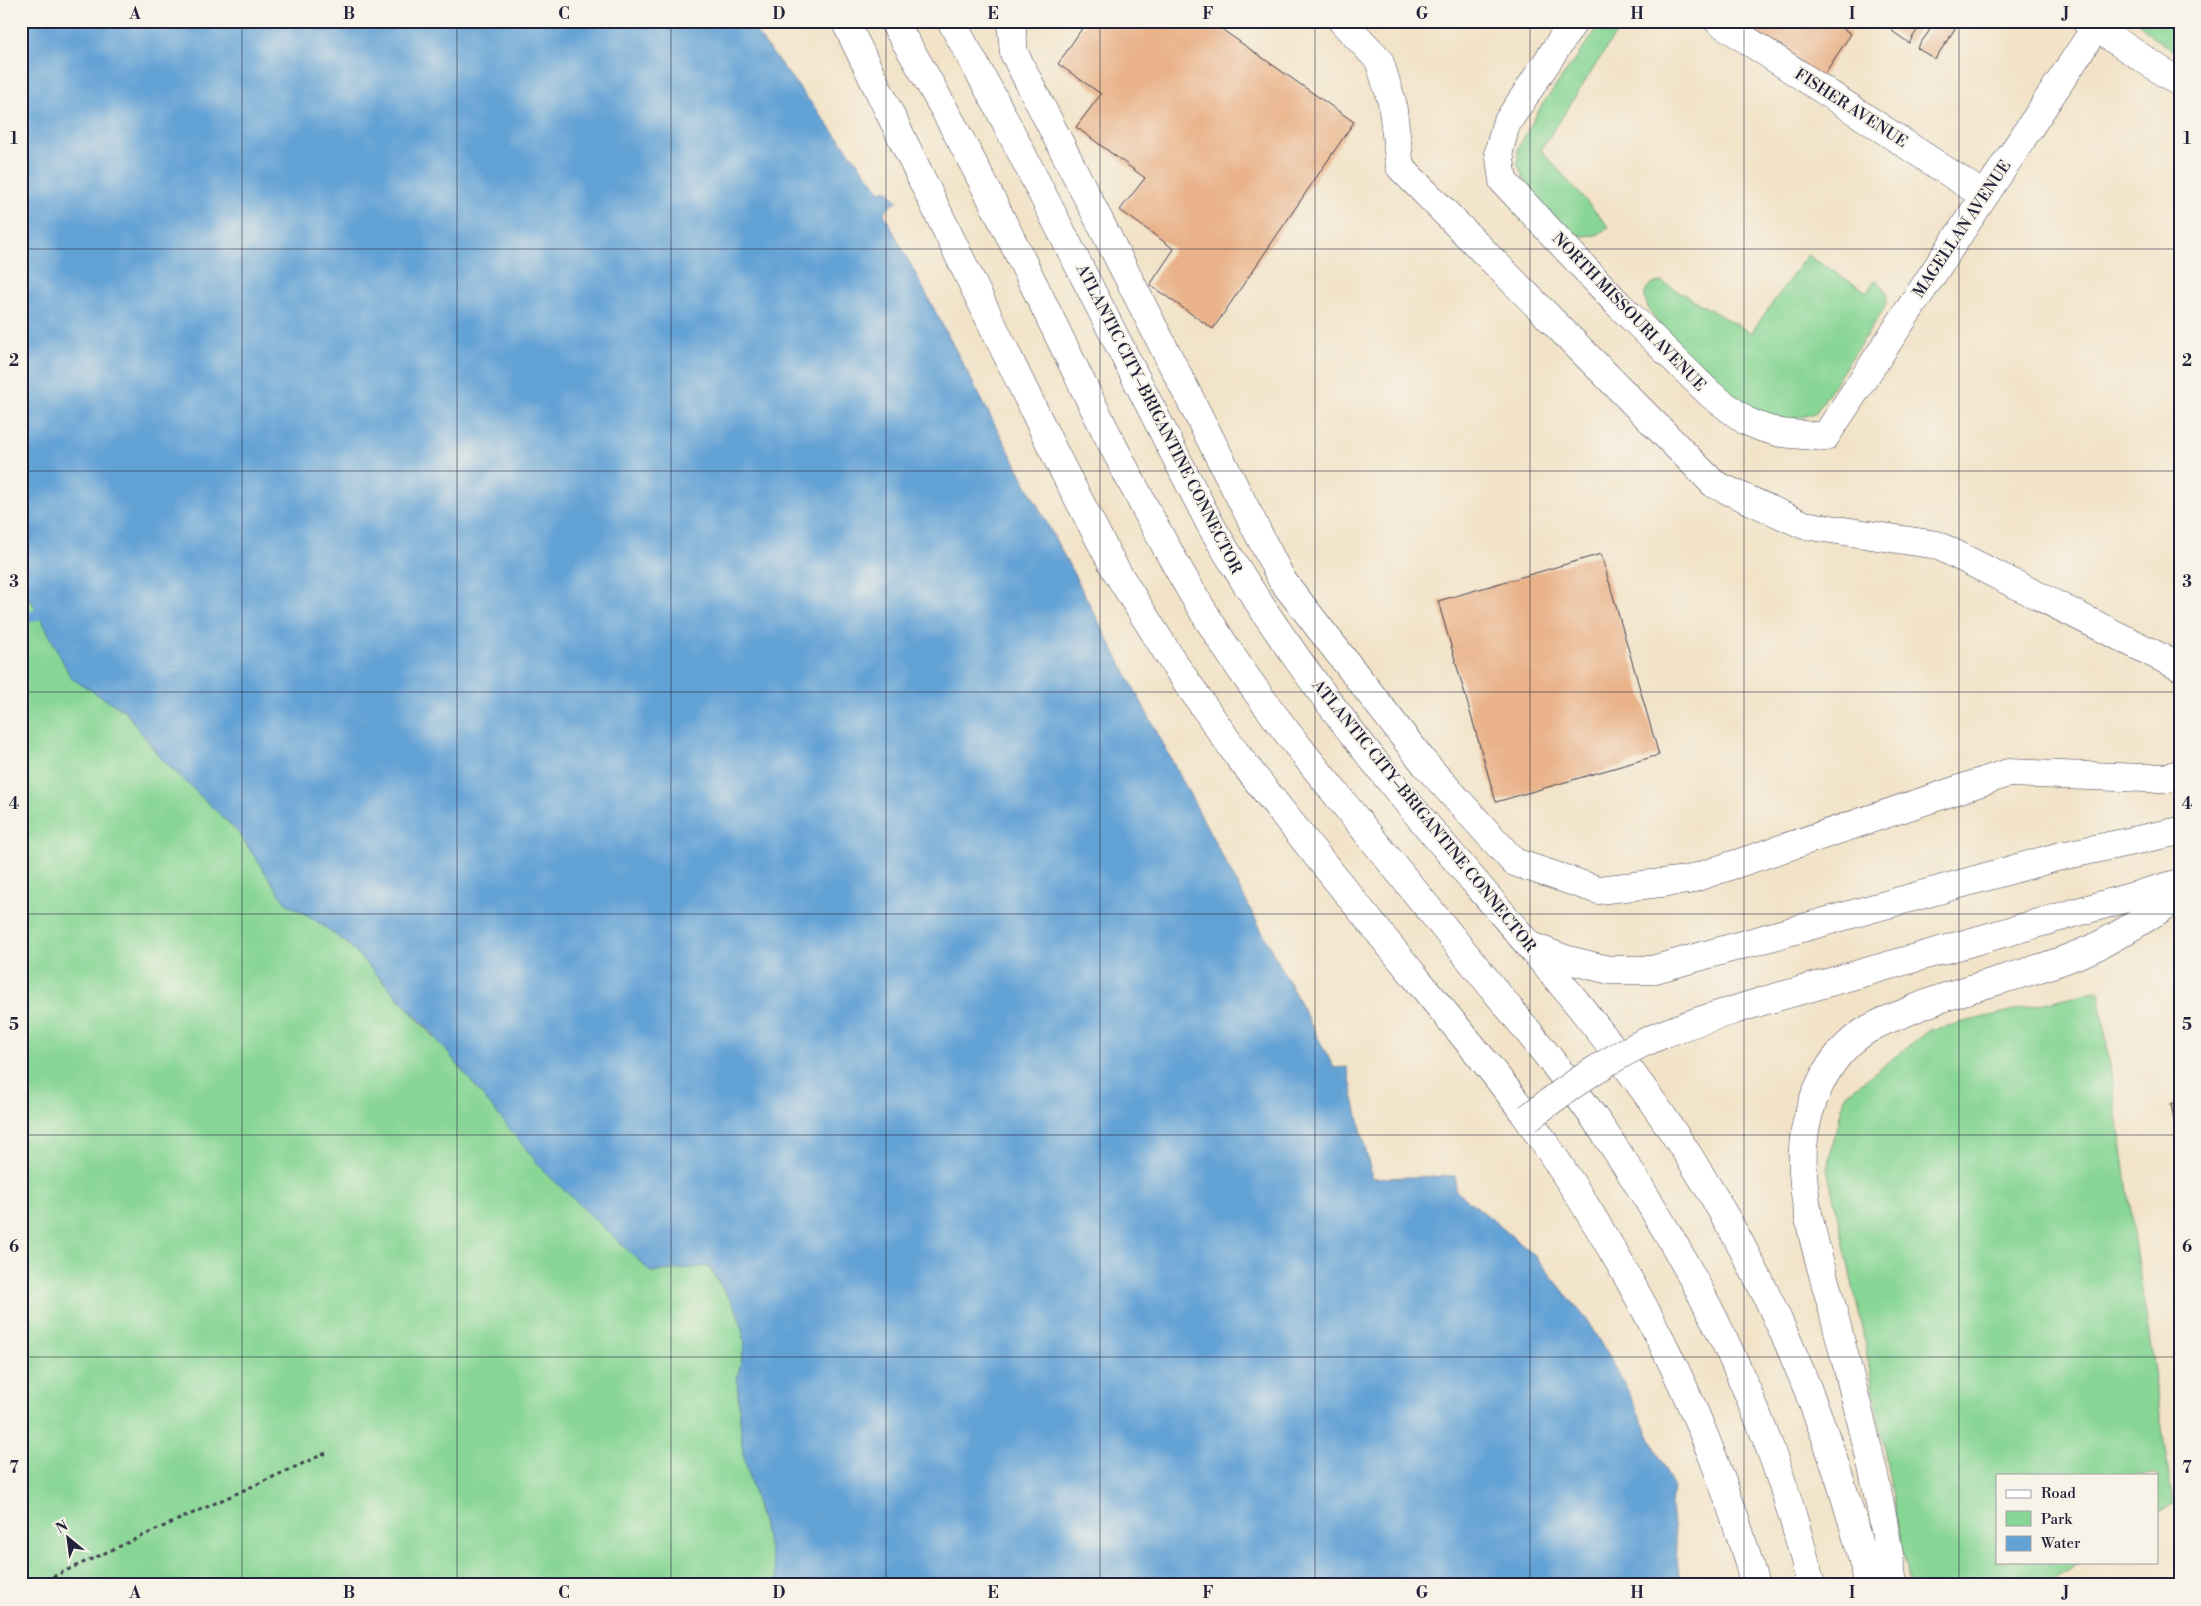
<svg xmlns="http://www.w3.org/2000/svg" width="2201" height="1606" font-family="'Libre Bodoni',serif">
  <rect width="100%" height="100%" fill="#f7f3e8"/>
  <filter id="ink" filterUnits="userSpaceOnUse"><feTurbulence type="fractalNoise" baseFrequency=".02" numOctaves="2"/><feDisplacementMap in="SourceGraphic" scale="10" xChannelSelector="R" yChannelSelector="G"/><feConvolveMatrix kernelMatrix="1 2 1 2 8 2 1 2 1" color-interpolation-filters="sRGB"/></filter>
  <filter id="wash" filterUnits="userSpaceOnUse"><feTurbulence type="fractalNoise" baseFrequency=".0096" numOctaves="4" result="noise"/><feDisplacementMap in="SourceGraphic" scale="20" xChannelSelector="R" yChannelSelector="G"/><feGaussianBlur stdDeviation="1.12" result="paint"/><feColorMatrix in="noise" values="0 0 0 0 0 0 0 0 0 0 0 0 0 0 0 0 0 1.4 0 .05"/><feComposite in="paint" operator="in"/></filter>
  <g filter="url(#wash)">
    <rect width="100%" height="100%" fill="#f2e3c8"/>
    <path fill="#88d695" stroke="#557c68" d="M1603,21H1619L1620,27L1541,150L1609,227L1597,235L1581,236L1555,218L1527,186L1518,165V148L1542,105Z
      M2138,21H2180V55L2151,36Z
      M1807,255L1867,292L1875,280C1889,289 1890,296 1883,310L1816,412C1802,419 1784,421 1768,417C1754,413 1739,405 1727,395C1708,380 1646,320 1645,297C1644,286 1653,283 1662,282L1751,333Z
      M21,595L30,599L39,614L71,677L125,711L159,756L238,832L286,903L314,919L349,945L651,1272L708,1266L737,1311L743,1331L745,1344L737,1380L743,1453L779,1585H21Z
      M2099,990L2173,1503L2157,1513V1475H1997V1562H2080L2046,1585H1909L1860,1318L1827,1168L1845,1095L1930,1030Z"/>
    <path fill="#63a2d5" stroke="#426288" d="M21,21H747L880,191L886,189L898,201L886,209L884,214L1334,1068L1347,1067L1372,1178L1455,1176L1456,1191L1487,1215L1535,1256L1587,1320L1627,1389L1673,1486L1671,1507L1680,1585H779L743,1453L737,1380L745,1344L743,1331L737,1311L709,1266L651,1272L543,1170L432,1033L349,945L314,919L286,903L238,832L159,756L125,711L71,678L39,614L30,599L21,595Z"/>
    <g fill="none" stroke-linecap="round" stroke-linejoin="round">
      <path stroke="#63a2d5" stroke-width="11" d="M21,620L39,614"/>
    </g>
    <g id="blocks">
      <path fill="#e9b289" d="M1087,21H1210L1354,122L1213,329L1150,285L1174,249L1120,210L1145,178L1076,127L1101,94L1058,64Z
        M1757,21H1832L1851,34L1821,79L1750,32Z
        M1892,21H1960L1935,59L1917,48L1930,30L1921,24L1909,43L1892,31L1897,24Z
        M1601,554L1659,755L1496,802L1438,601Z
        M2180,1102V1147H2179L2171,1104Z"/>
    </g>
  </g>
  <g filter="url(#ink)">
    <use href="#blocks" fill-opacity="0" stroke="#413f50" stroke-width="1"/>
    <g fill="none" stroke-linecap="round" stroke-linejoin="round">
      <defs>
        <path id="minor" d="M1011,21L1014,53L1282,580L1425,764L1514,862L1598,890L1688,880L2008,773L2145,778H2169L2180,773
          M1342,21L1379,60L1392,102L1400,167L1714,484L1804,525L1937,545L2180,667
          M1574,21L1506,124L1499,151L1503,181L1618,304L1710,394L1746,421L1763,428L1781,433L1825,437L2100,21
          M1718,21L1983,195
          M2086,21L2180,83
          M1763,1001L2180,883"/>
        <path id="highway" d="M845,21L1059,462L1115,569L1173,662L1238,756C1298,833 1359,908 1421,984C1457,1029 1496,1072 1529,1120C1630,1266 1708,1413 1755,1585
          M893,21C970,146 1031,281 1096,412C1137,494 1179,576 1229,652C1268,711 1313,765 1357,820C1405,879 1453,939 1501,998C1536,1041 1571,1084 1602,1129C1696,1267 1773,1421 1811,1585
          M951,21L995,101L1210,524C1267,623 1335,714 1408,803C1494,907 1587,1006 1663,1117C1760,1258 1830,1419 1869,1585
          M1531,946L1565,959L1609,970H1652L2057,857L2180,831
          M1893,1585C1882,1491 1855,1399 1832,1307C1818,1255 1800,1202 1803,1148C1806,1104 1827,1056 1864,1032C1875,1024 1889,1019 1902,1014C1963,986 2030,976 2091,949C2122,935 2151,914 2180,897"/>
      </defs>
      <use href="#minor" stroke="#413f50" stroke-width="29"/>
      <use href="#highway" stroke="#413f50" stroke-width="29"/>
      <path stroke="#413f50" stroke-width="3" stroke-dasharray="4 4" stroke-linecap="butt" d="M54,1576L63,1585
        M30,1585L54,1576L326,1453"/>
      <use href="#minor" stroke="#fff" stroke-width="28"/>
      <use href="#highway" stroke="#fff" stroke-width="28"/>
      <defs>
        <path id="minor-bridge" d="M1528,1118C1570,1086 1612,1055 1661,1035C1694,1021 1730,1012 1763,1001"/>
      </defs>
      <use href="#minor-bridge" stroke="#413f50" stroke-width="29" stroke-linecap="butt"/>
      <use href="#minor-bridge" stroke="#fff" stroke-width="28"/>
    </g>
  </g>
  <path fill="none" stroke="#22223b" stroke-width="1" stroke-opacity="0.55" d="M242,21V1585M457,21V1585M671,21V1585M886,21V1585M1100,21V1585M1315,21V1585M1530,21V1585M1744,21V1585M1959,21V1585M21,249H2180M21,471H2180M21,692H2180M21,914H2180M21,1135H2180M21,1357H2180"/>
  <g text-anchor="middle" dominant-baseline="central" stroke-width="4" stroke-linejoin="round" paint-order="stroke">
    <g font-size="16" fill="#22223b" stroke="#f7f3e8">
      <text transform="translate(1851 108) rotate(33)">FISHER AVENUE</text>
      <text transform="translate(1962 229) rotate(-56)">MAGELLAN AVENUE</text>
      <text transform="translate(1629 312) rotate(46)">NORTH MISSOURI AVENUE</text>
      <text transform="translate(1159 419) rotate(63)">ATLANTIC CITY–BRIGANTINE CONNECTOR</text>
      <text transform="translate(1424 816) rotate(51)">ATLANTIC CITY–BRIGANTINE CONNECTOR</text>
    </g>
  </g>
  <rect width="2201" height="1606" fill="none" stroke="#f7f3e8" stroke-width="55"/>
  <rect x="1996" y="1474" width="162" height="90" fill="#f7f3e8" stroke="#a29fa3"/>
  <rect x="2006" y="1490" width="25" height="8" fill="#ffffff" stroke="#a29fa3"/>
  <text x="2041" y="1498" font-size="15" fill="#22223b">Road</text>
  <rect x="2006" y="1511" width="25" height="15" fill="#88d695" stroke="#a29fa3"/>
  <text x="2041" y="1524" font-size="15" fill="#22223b">Park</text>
  <rect x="2006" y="1536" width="25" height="15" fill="#63a2d5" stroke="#a29fa3"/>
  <text x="2041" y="1548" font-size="15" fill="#22223b">Water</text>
  <g transform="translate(68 1538) rotate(331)" stroke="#f7f3e8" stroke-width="4" paint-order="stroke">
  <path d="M0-4L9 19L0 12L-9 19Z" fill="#22223b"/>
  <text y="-8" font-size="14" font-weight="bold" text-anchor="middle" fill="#22223b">N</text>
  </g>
  <rect x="28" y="28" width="2146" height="1550" fill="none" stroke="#22223b" stroke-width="2"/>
  <g font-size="16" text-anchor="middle" font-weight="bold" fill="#22223b">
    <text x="135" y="19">A</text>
    <text x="349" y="19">B</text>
    <text x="564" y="19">C</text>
    <text x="779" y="19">D</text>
    <text x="993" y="19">E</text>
    <text x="1208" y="19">F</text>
    <text x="1422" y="19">G</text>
    <text x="1637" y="19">H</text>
    <text x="1852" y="19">I</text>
    <text x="2066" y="19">J</text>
    <text x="14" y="144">1</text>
    <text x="2187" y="144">1</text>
    <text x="14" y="366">2</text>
    <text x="2187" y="366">2</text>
    <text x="14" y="587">3</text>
    <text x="2187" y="587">3</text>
    <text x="14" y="809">4</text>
    <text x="2187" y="809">4</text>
    <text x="14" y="1030">5</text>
    <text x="2187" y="1030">5</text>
    <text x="14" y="1252">6</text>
    <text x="2187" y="1252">6</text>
    <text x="14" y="1473">7</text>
    <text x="2187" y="1473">7</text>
    <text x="135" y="1598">A</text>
    <text x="349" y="1598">B</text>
    <text x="564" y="1598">C</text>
    <text x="779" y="1598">D</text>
    <text x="993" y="1598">E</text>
    <text x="1208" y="1598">F</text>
    <text x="1422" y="1598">G</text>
    <text x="1637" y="1598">H</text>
    <text x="1852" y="1598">I</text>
    <text x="2066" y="1598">J</text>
  </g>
</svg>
